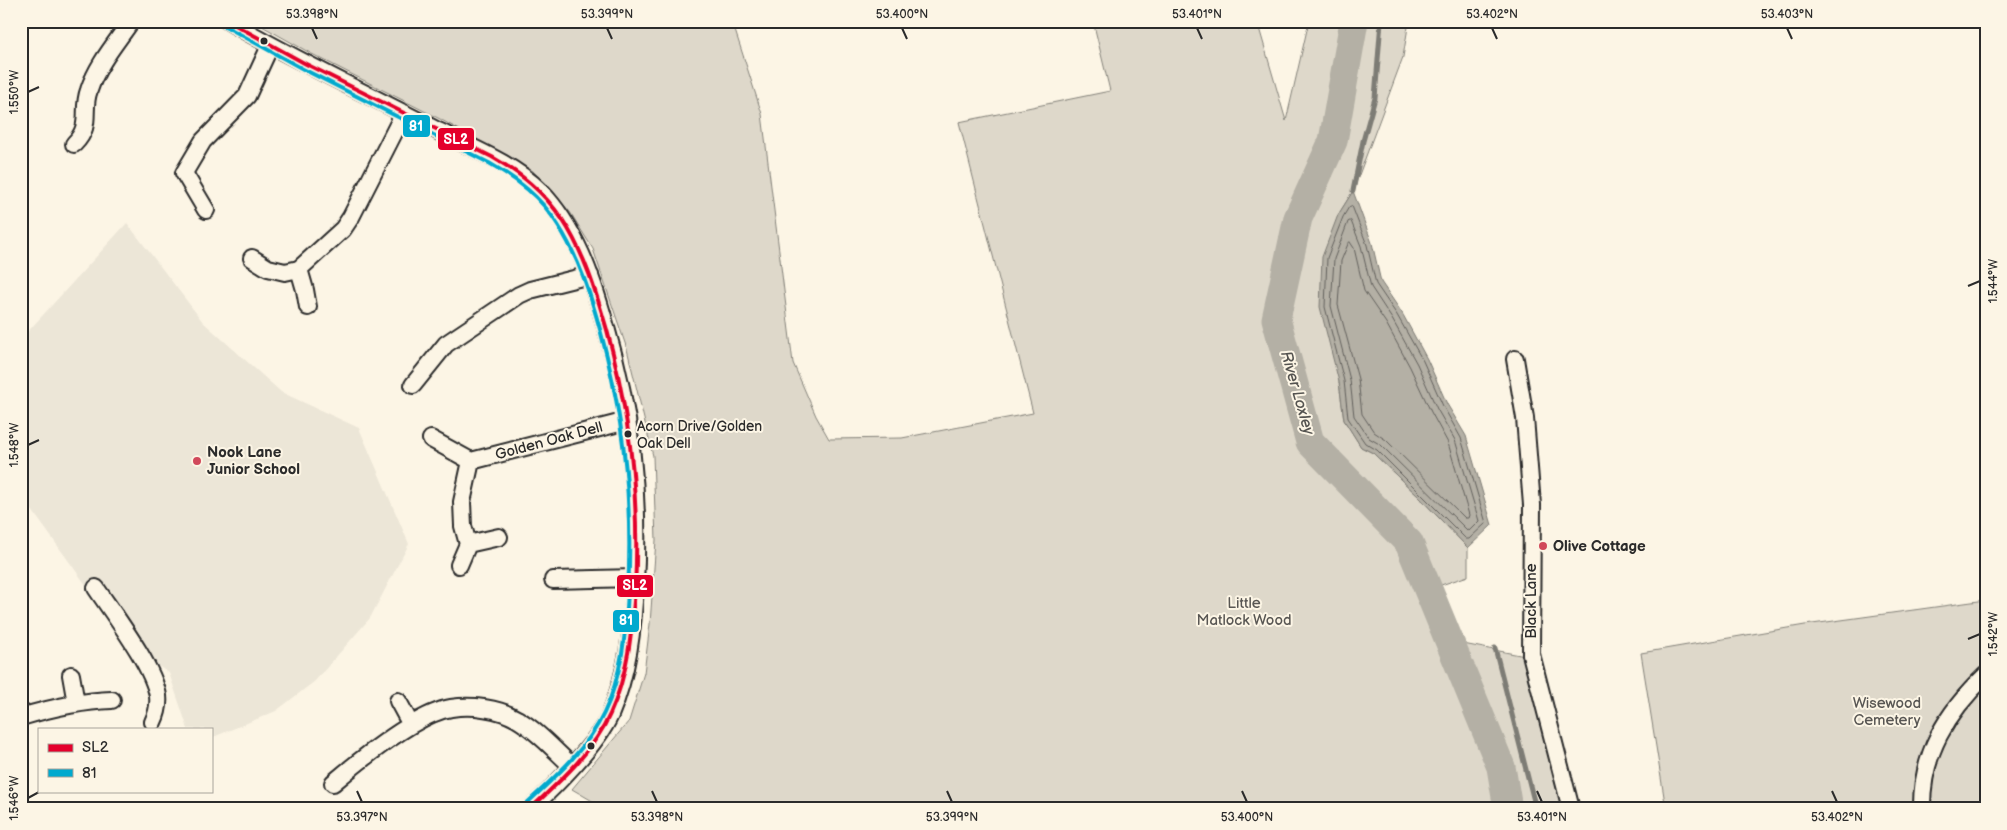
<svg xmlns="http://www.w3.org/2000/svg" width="2007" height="830" font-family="'Balsamiq Sans',sans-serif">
  <rect width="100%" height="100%" fill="#fcf5e5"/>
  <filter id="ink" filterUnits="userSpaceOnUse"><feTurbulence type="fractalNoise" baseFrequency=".02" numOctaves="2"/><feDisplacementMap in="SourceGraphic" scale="10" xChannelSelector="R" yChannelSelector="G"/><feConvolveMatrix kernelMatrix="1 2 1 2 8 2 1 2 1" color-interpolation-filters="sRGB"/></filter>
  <g filter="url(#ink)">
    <path fill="#ece6d7" d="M127,223L203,322L281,392L359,428L409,544L370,618L315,681L276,711L211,738V729H188L169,673L133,650L21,495V339Z"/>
    <path fill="#ded8ca" stroke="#84827a" d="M253,21H732L762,114L793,363L816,416L829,439L902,438L1033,413L959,122L1110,91L1093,21H1257L1286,121L1309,21H1409L1403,57L1353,191L1338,215L1339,382L1344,420L1361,447L1373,453L1418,496L1468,548V576L1441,585L1458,643L1525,656L1565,809H606L572,789L629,721L644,673L650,624L656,540L653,456L627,349L593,249L570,212L533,171L440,119L312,54Z
      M1986,600V809H1666L1641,653L1805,625Z"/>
    <path fill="#b4b0a5" stroke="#7d7b74" d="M1353,191L1372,243L1381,282L1402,313L1427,359L1447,404L1466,436L1492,525L1468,548L1418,496L1373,453L1361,447L1344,420L1339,382L1320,307L1322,257L1338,215Z"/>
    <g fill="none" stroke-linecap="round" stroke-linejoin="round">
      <path stroke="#62605c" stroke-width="1" d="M1352,206L1367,245L1376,284L1397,315L1423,361L1443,406L1461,438L1486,523L1469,539H1466L1377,450L1365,443L1348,418L1344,381L1325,307L1327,258L1343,217L1349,207Z
        M1351,221L1361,246L1371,287L1392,319L1417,364L1437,409L1455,440L1479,521L1469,531L1467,530L1381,445L1369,438L1354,416L1350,380L1331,306L1334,259L1348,222Z
        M1350,242L1354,248L1364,291L1386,323L1410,367L1431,412L1448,443L1469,515L1468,518H1465L1386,440L1374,432L1362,414L1358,379L1338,305L1341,261L1348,244Z"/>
      <path stroke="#7d7b74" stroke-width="5" d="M1353,191L1363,141L1375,98L1381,21
        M1495,648L1536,809"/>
      <path stroke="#b4b0a5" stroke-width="29" d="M1354,21L1333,141L1298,218L1276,319L1310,442L1409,543L1501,767L1508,809"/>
      <defs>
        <path id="minor" d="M228,21C296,61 368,94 438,131C472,148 513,164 540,191C575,227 592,277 605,324C631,413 640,492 635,584C633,628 628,673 610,715C597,744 554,787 530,809
          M74,144C93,125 81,111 89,90C97,65 116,43 131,21
          M206,210L184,173L203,141L247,96L270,46
          M252,258L268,268L285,272L299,269L343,229L351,217L404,113
          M299,269L305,290L308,307
          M1515,359L1525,418L1532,505L1531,654L1571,809
          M413,385L446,344L519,295L530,290L590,275
          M431,439L471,461
          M468,544L499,537
          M459,565L468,544L463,526L462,502L471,461L627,421
          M553,580L635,578
          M96,588C114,615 153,666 158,696C159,705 157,714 153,722
          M71,675L76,703
          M398,701L411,725
          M21,717C51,708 80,701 112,700
          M333,783C359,761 418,713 451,708C472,705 499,708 517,719C538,731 555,751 572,766
          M1922,809C1921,754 1947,712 1986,675"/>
      </defs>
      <use href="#minor" stroke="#2b2b2b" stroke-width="20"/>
      <use href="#minor" stroke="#fcf5e5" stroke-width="16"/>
      <defs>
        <path id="bus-1" d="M228,21L306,64L492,157C520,173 543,191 562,219C584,252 596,292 607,330C630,415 640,501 635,588C632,631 628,675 610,714C594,751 559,782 530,809"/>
        <path id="bus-2" d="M225,26L303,69L489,163C517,179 541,197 558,225C579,258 591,296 601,333C624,418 633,503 628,591C626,632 622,676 604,713C587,749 554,778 526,804"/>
      </defs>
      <use href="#bus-1" stroke="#fcf5e5" stroke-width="8"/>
      <use href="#bus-2" stroke="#fcf5e5" stroke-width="8"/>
      <use href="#bus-1" stroke="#e4002b" stroke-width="4"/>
      <use href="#bus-2" stroke="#00a9ce" stroke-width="4"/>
    </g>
  </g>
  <path fill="none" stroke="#2b2b2b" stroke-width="2" d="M312,28L317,39M607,28L612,39M902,28L907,39M1197,28L1202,39M1492,28L1497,39M1787,28L1792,39M28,92L39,87M1968,286L1980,281M28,445L39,440M1968,639L1980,634M357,791L362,802M652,791L657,802M947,791L952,802M1242,791L1247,802M1537,791L1542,802M1832,791L1837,802M28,798L39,792"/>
  <g fill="#2b2b2b" stroke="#fcf5e5" stroke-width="2">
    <circle cx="264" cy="41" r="4.5"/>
    <circle cx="628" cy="434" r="4.5"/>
    <circle cx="591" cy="746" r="4.5"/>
  </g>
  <g fill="#d1495b" stroke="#fcf5e5" stroke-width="2">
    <circle cx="197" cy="461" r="5"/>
    <circle cx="1543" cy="546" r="5"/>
  </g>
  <g text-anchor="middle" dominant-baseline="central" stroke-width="4" stroke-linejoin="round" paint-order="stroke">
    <g font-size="14" fill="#2b2b2b" stroke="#fcf5e5" text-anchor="start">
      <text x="637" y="426">Acorn Drive/Golden<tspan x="637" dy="17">Oak Dell</tspan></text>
    </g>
    <g font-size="15" fill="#2b2b2b" stroke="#fcf5e5">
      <text transform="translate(549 441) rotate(-15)">Golden Oak Dell</text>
      <text transform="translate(1531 601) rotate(-90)">Black Lane</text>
    </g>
    <g font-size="15" font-weight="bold" fill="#2b2b2b" stroke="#fcf5e5" text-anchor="start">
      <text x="207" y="452">Nook Lane<tspan x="207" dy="17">Junior School</tspan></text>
      <text x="1553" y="546">Olive Cottage</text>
    </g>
    <g font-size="15" fill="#585653" stroke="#fcf5e5">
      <text x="1244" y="603">Little<tspan x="1244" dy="17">Matlock Wood</tspan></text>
      <text x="1887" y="703">Wisewood<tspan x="1887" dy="17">Cemetery</tspan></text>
    </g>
    <g font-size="16" font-style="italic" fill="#545350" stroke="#fcf5e5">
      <text transform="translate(1297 393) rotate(74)">River Loxley</text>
    </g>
  </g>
  <g stroke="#fcf5e5" stroke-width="2">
    <rect x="402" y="114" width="29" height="24" rx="5" fill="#00a9ce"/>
    <rect x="437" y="127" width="38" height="24" rx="5" fill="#e4002b"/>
    <rect x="616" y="574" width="38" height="24" rx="5" fill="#e4002b"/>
    <rect x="612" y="609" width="28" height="24" rx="5" fill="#00a9ce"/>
  </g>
  <g font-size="14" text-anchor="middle" font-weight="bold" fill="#fff">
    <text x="416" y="131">81</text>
    <text x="456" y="144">SL2</text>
    <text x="635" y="590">SL2</text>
    <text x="626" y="625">81</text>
  </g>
  <rect width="2007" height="830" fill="none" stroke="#fcf5e5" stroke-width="55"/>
  <rect x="38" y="728" width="175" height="65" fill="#fcf5e5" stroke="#a8a49b"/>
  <rect x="48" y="744" width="25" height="8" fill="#e4002b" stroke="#a8a49b"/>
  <text x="82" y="752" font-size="15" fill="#2b2b2b">SL2</text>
  <rect x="48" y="769" width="25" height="8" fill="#00a9ce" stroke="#a8a49b"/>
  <text x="82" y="778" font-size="15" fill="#2b2b2b">81</text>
  <rect x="28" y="28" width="1952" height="774" fill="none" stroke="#2b2b2b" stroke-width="2"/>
  <g font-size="12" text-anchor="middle" fill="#2b2b2b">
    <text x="312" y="18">53.398°N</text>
    <text x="607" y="18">53.399°N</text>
    <text x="902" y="18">53.400°N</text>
    <text x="1197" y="18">53.401°N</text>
    <text x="1492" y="18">53.402°N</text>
    <text x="1787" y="18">53.403°N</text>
    <text transform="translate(14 92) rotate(-90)" y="4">1.550°W</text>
    <text transform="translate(1993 281) rotate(-90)" y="4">1.544°W</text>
    <text transform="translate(14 445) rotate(-90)" y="4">1.548°W</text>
    <text transform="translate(1993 634) rotate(-90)" y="4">1.542°W</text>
    <text transform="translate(14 798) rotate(-90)" y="4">1.546°W</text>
    <text x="362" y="821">53.397°N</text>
    <text x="657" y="821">53.398°N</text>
    <text x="952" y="821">53.399°N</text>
    <text x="1247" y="821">53.400°N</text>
    <text x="1542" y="821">53.401°N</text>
    <text x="1837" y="821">53.402°N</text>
  </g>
</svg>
